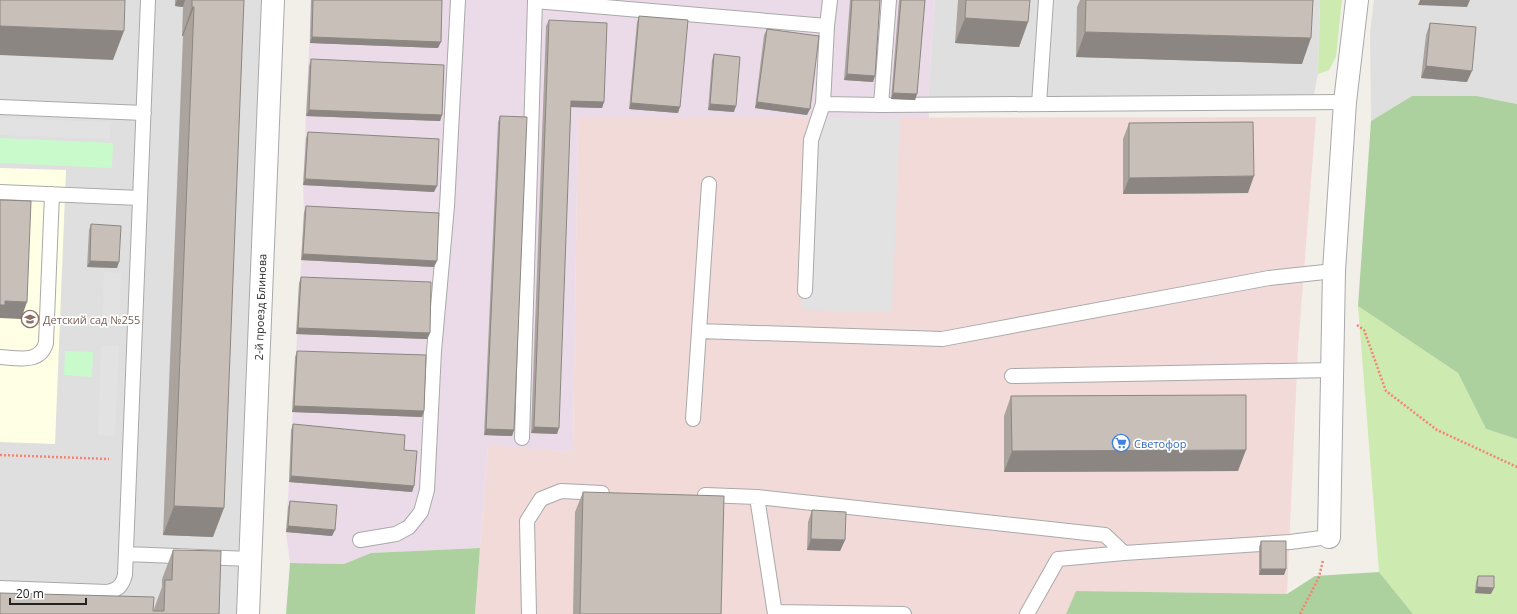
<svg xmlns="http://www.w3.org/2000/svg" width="1517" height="614" font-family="'Open Sans',sans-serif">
  <rect width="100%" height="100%" fill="#f2efe9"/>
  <path fill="#e0dfdf" d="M0,0H267L239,614H0Z
    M935,0H1320L1318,74L1313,99L928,100Z
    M1374,0H1517V104L1477,96H1412L1371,121L1370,33Z"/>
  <path fill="#f2dad9" d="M1316,117L1298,348L1287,594L1076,591L1066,614H475L488,444L573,452L578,118Z"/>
  <path fill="#ebdbe8" d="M311,0H935L928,100L929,118H578L573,452L488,445L480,548L371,553L344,564L290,563L286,532L304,212L303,185Z"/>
  <path fill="#ffffe5" d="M0,168L66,170L55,444L0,442Z"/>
  <path fill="#cdebb0" d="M1320,0H1342L1336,57L1329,70L1318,74Z
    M1358,306L1458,373L1486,429L1517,439V614H1413L1379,572Z"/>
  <path fill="#add19e" d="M1412,96H1477L1517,104V439L1486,429L1458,373L1358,306L1371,121Z
    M480,548L475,614H286L290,563L344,564L371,553Z
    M1379,572L1413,614H1066L1076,591L1287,594L1315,576Z"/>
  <path fill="#c8facc" d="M0,138L113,143L112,168L0,163Z
    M65,351L93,352L92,377L64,375Z"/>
  <path fill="#e2e2e2" d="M0,118L110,122V139L0,135Z
    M809,118H900L892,312L801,310Z
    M104,272L121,273L119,327L102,326Z
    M101,346H119L115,436L98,435Z"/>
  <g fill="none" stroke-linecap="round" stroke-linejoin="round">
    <defs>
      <path id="service" d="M823,104L881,105L889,0
        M1039,104L1046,0
        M881,105L1345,102
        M0,107L144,113
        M0,192L140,198
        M805,291L811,140L823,104L827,26
        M699,331L942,339L1269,278L1334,271
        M0,357C18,358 40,364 46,343L52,194
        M1012,376L1332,370
        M693,419L709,184
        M522,438L535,1L827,26L830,0
        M705,495L757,497
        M360,540L396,534L409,527L421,512L427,490L434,351L447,206L458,0
        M126,554L250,559
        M0,588L107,592C118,590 122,586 125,575L148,0
        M775,612L904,614
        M529,614L527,521L541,499L561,491L602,493
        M775,614L757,497L1105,535L1124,553L1290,542L1329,537
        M1027,614L1058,559L1124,553"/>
      <path id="minor" d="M1329,537L1334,271L1345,102L1357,0
        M248,614L273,0"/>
    </defs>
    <use href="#service" stroke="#a9a9a9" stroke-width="16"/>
    <use href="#minor" stroke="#a9a9a9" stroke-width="24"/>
    <path stroke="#fa8072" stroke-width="2.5" stroke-dasharray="2 2" stroke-linecap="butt" d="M1357,325L1364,330L1386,391L1437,430L1517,467
      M0,455L109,459
      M1300,614L1319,577L1323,560"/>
    <use href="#service" stroke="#fff" stroke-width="14"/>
    <use href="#minor" stroke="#fff" stroke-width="22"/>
  </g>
  <path fill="#aba49e" d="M175,0H244L213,537L163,535L183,36H182L183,7L175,6Z
    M311,0H442L438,48L310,43Z
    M850,0H880L873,82L844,80Z
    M899,0H925L917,94L915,100L891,99Z
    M958,0H1030L1028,22L1019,47L955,43Z
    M1080,0H1313L1302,64L1076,57L1077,7Z
    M639,16L678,113L629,109L637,22Z
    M549,20L604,102L602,108L571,107L557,434L531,433L546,26Z
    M1430,23L1467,82L1421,78L1426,35Z
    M767,29L807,115L755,108L764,35Z
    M714,54L734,112L708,110L712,60Z
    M311,59L442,115L440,121L306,116L309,66Z
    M500,116L514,430L512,436L484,435L498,122Z
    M1129,123L1248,193L1123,194V139Z
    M308,132L434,192L303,185L306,138Z
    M306,206L434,267L301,260L304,212Z
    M91,224L117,268L87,267L89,230Z
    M301,277L430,333L427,339L296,334L299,283Z
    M297,351L422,417L292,412L295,357Z
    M1011,396L1238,471L1004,472V416Z
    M293,424L404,450L414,486L412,492L289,482L291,430Z
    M583,492L721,614H573L575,512Z
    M290,501L332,536L286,532L288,507Z
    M812,510L845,540L840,551L807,550L808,522Z
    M1261,541L1286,569L1284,575H1259V547Z
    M173,550L219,614L153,611H154V609L162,587V579Z
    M1478,576L1491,594L1475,593L1476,582Z"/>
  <path fill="#8b8681" d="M177,0H185L183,7L175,6Z
    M1420,0H1470L1467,7L1418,5Z
    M192,7H194L183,36H182Z
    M965,18L1028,22L1019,47L955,43Z
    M0,26L124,31L113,60L0,55Z
    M1085,32L1311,38L1302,64L1076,57Z
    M312,37L441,42L438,48L310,43Z
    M1426,66L1472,71L1467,82L1421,78Z
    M847,74L875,76L873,82L844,80Z
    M893,93L917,94L915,100L891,99Z
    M571,101L604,102L602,108L569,107Z
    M757,102L810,109L807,115L755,108Z
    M631,103L680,107L678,113L629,109Z
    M710,104L736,106L734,112L708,110Z
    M309,110L442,115L440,121L306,116Z
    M1254,176L1248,193L1123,194L1129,178Z
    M305,179L437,186L434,192L303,185Z
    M303,254L437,261L434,267L301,260Z
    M90,261L119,262L117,268L87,267Z
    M5,301L27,302L21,319L0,318V319V305Z
    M298,328L430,333L427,339L296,334Z
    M294,406L424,411L422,417L292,412Z
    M534,427L559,428L557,434L531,433Z
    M486,429L514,430L512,436L484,435Z
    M1246,450L1238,471L1004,472L1012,451Z
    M291,476L414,486L412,492L289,482Z
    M174,506L224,508L213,537L163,535Z
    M288,526L335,530L332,536L286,532Z
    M811,539L845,540L840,551L807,550Z
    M1261,569H1286L1284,575H1259Z
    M1477,587L1494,588L1491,594L1475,593Z"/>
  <path fill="#c7bfb8" stroke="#8b8681" d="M0,0H125L124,31L0,26Z
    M192,0H244L224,508L174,506L194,7H192Z
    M313,0H442L441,42L312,37Z
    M852,0H880L875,76L847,74Z
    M901,0H925L917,94L893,93Z
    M966,0H1030L1028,22L965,18Z
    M1086,0H1313L1311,38L1085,32Z
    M639,16L688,20L680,107L631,103Z
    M549,20L607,23L604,102L571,101L559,428L534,427Z
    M1430,23L1476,27L1472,71L1426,66Z
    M767,29L819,36L810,109L757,102Z
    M714,54L740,57L736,106L710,104Z
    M311,59L444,65L442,115L309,110Z
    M500,116L527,117L514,430L486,429Z
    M1253,122L1254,176L1129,178V123Z
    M308,132L439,139L437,186L305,179Z
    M0,200L31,201L27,302L5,301V305H0Z
    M306,206L439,213L437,261L303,254Z
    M91,224L121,226L119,262L90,261Z
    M301,277L431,282L430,333L298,328Z
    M297,351L426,355L424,411L294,406Z
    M1246,395V450L1012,451L1011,396Z
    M293,424L405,435L404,450L417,451L414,486L291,476Z
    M583,492L724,496L721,614H580Z
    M290,501L337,505L335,530L288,526Z
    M812,510L846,512L845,540L811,539Z
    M1261,541H1286V569H1261Z
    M173,550L221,551L219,614H0V593L154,597L153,611H164L165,580H172Z
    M1478,576H1494V588L1477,587Z"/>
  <defs>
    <symbol id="school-ring" viewBox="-11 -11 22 22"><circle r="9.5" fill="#fff" stroke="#8d6e63" stroke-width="1.5"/><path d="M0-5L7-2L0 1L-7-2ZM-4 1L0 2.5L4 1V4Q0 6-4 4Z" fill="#8d6e63"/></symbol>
    <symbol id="supermarket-ring" viewBox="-11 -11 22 22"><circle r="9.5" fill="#fff" stroke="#3f7fe0" stroke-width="1.5"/><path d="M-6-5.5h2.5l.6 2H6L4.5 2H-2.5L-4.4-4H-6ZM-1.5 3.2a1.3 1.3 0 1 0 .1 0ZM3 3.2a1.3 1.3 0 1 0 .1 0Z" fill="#3f7fe0"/></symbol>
  </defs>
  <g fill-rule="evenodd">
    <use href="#school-ring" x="20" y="309" width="20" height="20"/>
    <use href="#supermarket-ring" x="1111" y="433" width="20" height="20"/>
  </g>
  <g text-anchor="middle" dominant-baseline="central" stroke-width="3.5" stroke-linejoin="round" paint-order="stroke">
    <g font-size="11" fill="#222" stroke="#fff">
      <text transform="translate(260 307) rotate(-88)">2-й проезд Блинова</text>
    </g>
    <g font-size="11" fill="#785e54" stroke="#fff" text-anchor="start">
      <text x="43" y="319">Детский сад №255</text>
    </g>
    <g font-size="11" fill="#366cbe" stroke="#fff" text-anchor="start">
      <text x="1134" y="443">Светофор</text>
    </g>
  </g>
  <path d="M10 598v6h76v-6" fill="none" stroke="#222222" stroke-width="2"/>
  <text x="16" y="598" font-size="12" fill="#222222" stroke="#ffffff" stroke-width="3" paint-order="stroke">20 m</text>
</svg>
